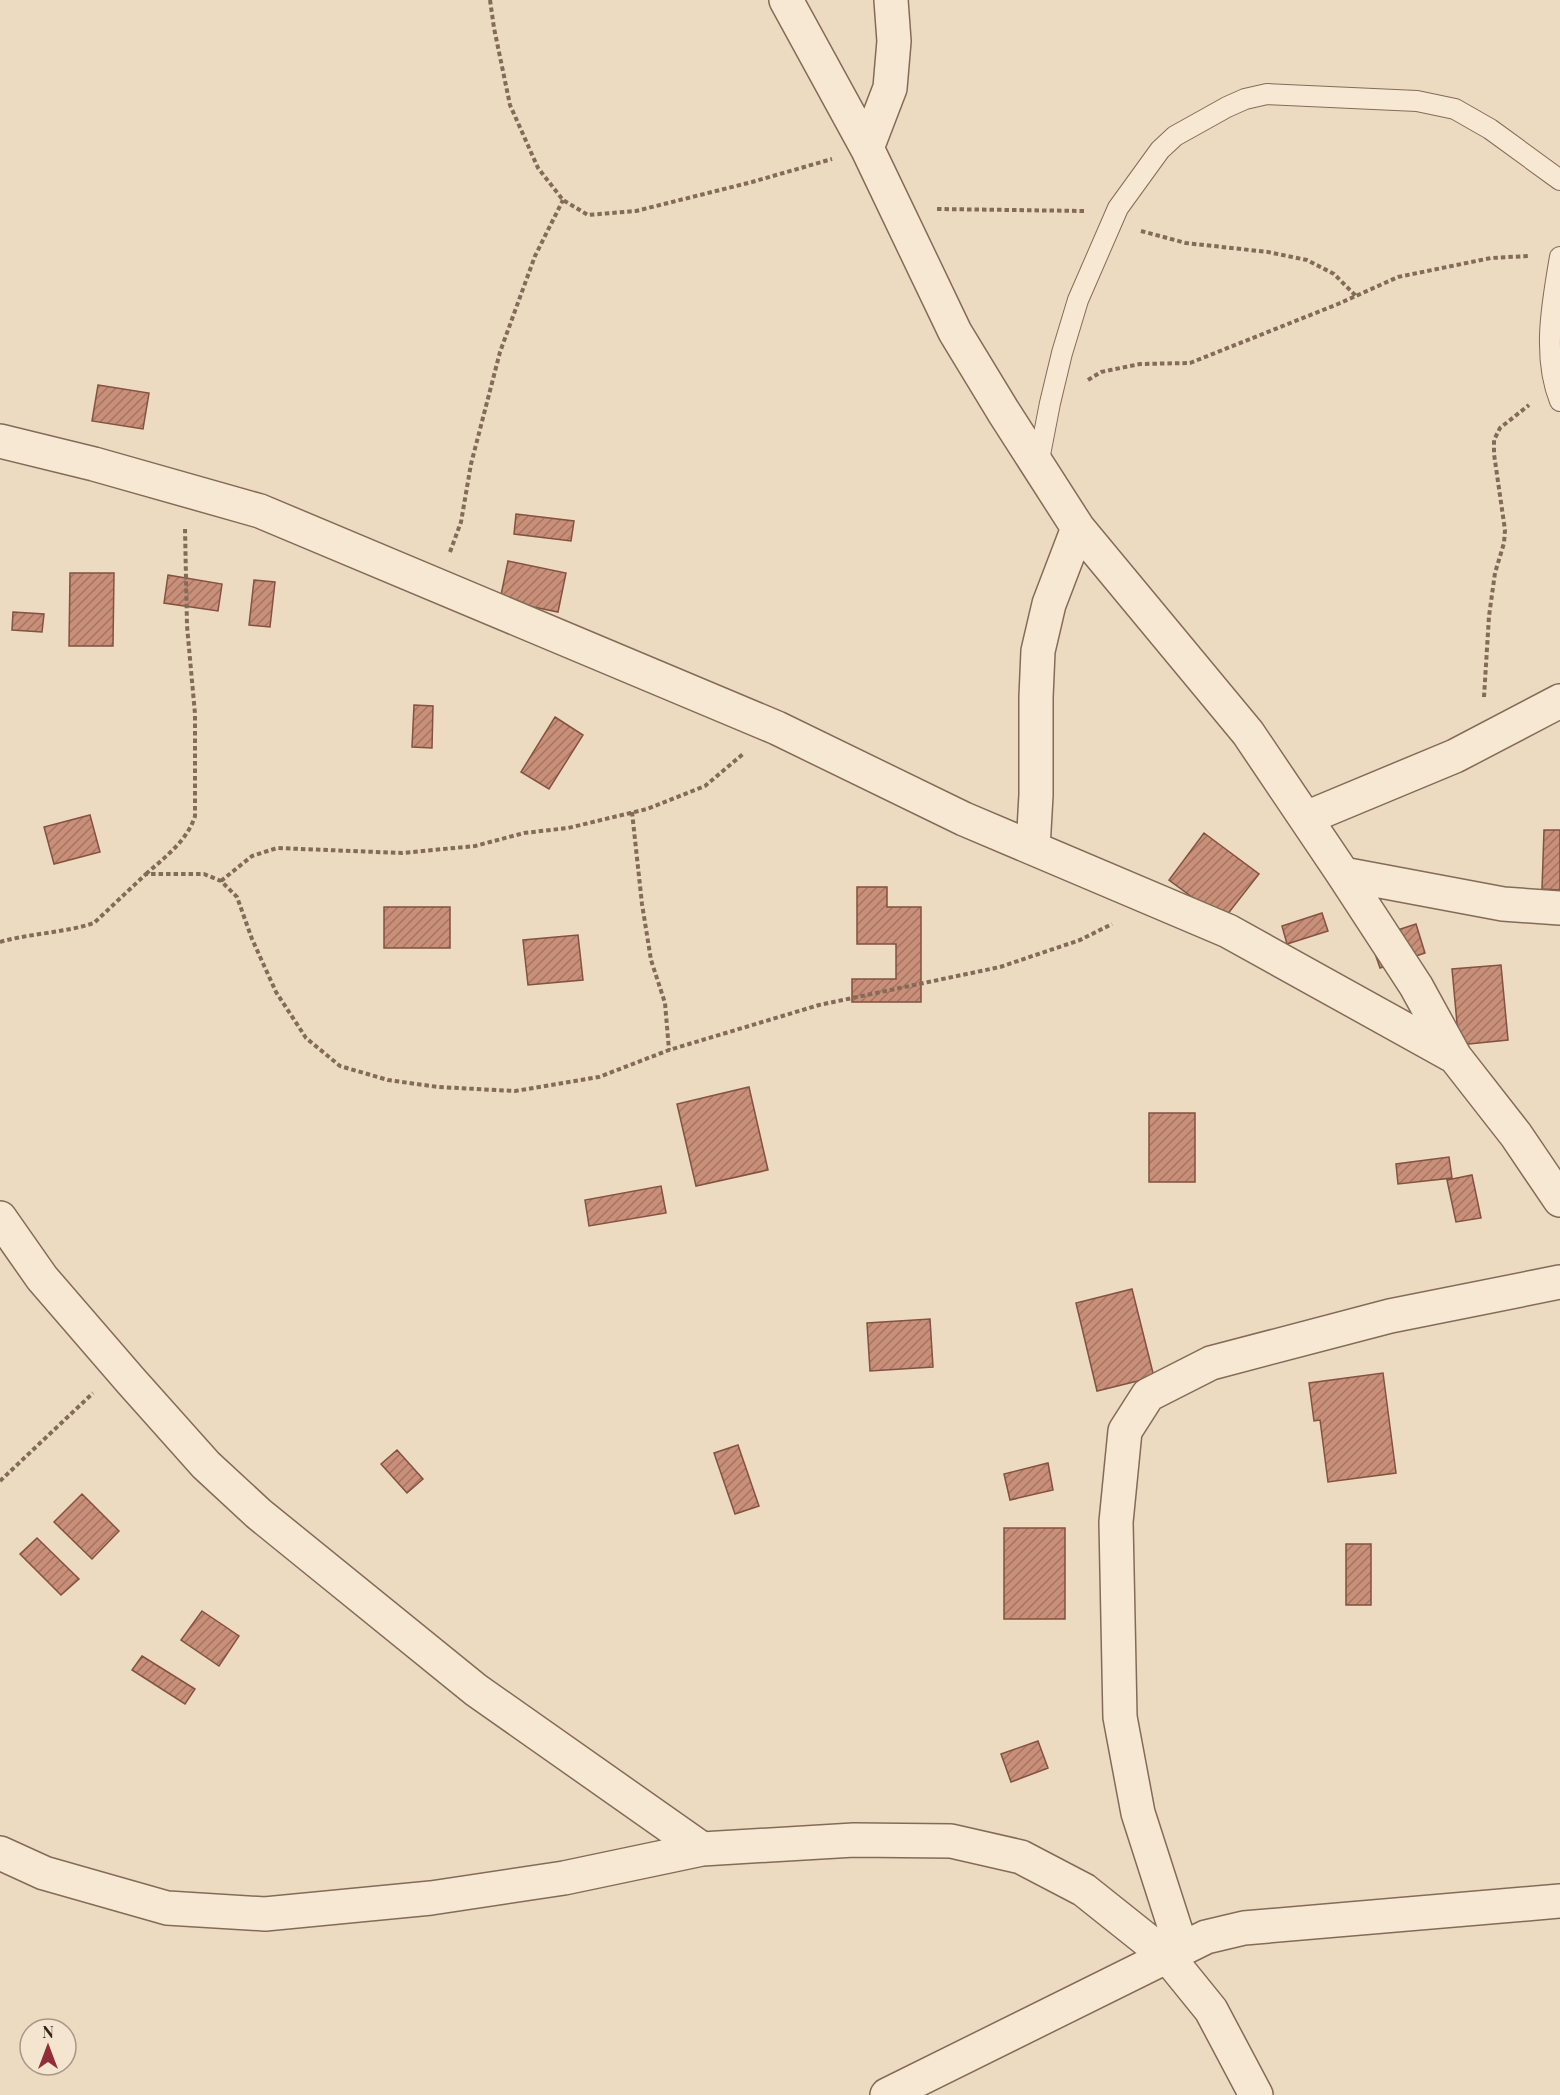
<svg xmlns="http://www.w3.org/2000/svg" width="1560" height="2095" font-family="'Playfair Display',serif">
  <defs>
    <pattern id="building-hatch" width="6" height="6" patternUnits="userSpaceOnUse" patternTransform="scale(1.5)"><rect width="6" height="6" fill="#c98f78"/><path d="M-1 1l2-2M0 6l6-6M5 7l2-2" fill="none" stroke="#a47562"/></pattern>
  </defs>
  <rect width="100%" height="100%" fill="#ecdac1"/>
  <path fill="url(#building-hatch)" stroke="#835240" stroke-width="1.5" d="M98,385L149,393L143,429L92,421Z
    M516,514L574,521L571,541L514,534Z
    M508,561L566,573L558,612L500,600Z
    M70,573H114L113,646H69Z
    M168,575L222,584L218,611L164,603Z
    M254,580L275,582L270,627L249,625Z
    M13,612L44,614L42,632L12,630Z
    M414,705L433,706L432,748L412,747Z
    M555,717L583,735L549,789L521,772Z
    M90,815L100,852L54,864L44,827Z
    M1544,830H1560V890L1542,889Z
    M1204,833L1259,874L1223,920L1169,880Z
    M857,887H887V907H921V1002H852V979H896V944H857Z
    M384,907H450V948H384Z
    M1322,913L1328,931L1287,944L1282,926Z
    M1416,924L1425,953L1380,968L1370,939Z
    M578,935L583,980L528,985L523,940Z
    M1501,965L1508,1040L1459,1045L1452,969Z
    M749,1087L768,1170L696,1186L677,1104Z
    M1149,1113H1195V1182H1149Z
    M1449,1157L1452,1178L1398,1184L1396,1164Z
    M1472,1175L1481,1218L1456,1222L1447,1180Z
    M661,1186L666,1213L589,1226L585,1200Z
    M1132,1289L1154,1377L1097,1391L1076,1303Z
    M930,1319L933,1367L870,1371L867,1323Z
    M1383,1373L1396,1473L1328,1482L1320,1420L1314,1421L1309,1383Z
    M738,1445L759,1506L735,1514L714,1453Z
    M397,1450L423,1479L407,1493L381,1464Z
    M1048,1463L1053,1490L1010,1500L1004,1474Z
    M82,1494L119,1531L92,1559L54,1522Z
    M1004,1528H1065V1619H1004Z
    M37,1538L79,1579L61,1595L20,1554Z
    M1346,1544H1371V1605H1346Z
    M202,1611L239,1636L219,1666L181,1640Z
    M142,1656L195,1689L185,1704L132,1670Z
    M1038,1741L1048,1768L1011,1782L1001,1754Z"/>
  <g fill="none" stroke-linecap="round" stroke-linejoin="round">
    <defs>
      <path id="lane" d="M1560,257C1552,303 1542,357 1560,401
        M1038,465L1050,403L1062,353L1078,300L1118,208L1160,150L1175,136L1227,107L1245,99L1267,94L1417,101L1455,109L1490,129L1560,180"/>
      <path id="street" d="M786,0L867,148L955,332L1003,411L1078,528L1248,733L1343,874L1416,986L1455,1057
        M867,148L890,88L894,41L891,0
        M0,441L94,464L260,511L777,728L964,819L1228,931L1455,1057L1516,1135L1560,1200
        M1306,818L1455,756L1560,701
        M1033,848L1036,795V697L1038,651L1049,604L1078,528
        M1343,874L1503,904L1560,908
        M0,1218L42,1278L131,1381L206,1465L259,1514L476,1690L702,1849
        M0,1853L44,1873L167,1908L265,1914L431,1898L564,1878L702,1849L854,1840L951,1841L1021,1857L1084,1890L1168,1957L1211,2010L1256,2095
        M1182,1950L1138,1813L1120,1717L1116,1522L1125,1431L1148,1395L1211,1363L1390,1316L1560,1282
        M887,2095L1206,1937L1244,1928L1560,1901"/>
    </defs>
    <use href="#lane" stroke="#846b59" stroke-width="22"/>
    <use href="#street" stroke="#846b59" stroke-width="36"/>
    <path stroke="#846b59" stroke-width="4" stroke-dasharray="4.5 3" stroke-linecap="butt" d="M490,0L494,28L510,105L538,168L563,200L588,215L636,211L752,182L832,159
      M937,209L1085,211
      M1141,231L1186,243L1268,252L1307,260L1334,274L1356,296
      M1088,380L1101,372L1140,364L1190,363L1338,304L1398,277L1491,258L1529,256
      M450,552L461,522L471,464L500,352L535,256L563,200
      M1484,697L1489,616L1495,573L1504,543L1505,530L1494,454V440L1500,428L1529,405
      M632,812L642,904L651,960L665,1003L669,1050
      M146,874C165,857 187,841 195,816V714L187,626L185,529
      M221,881L252,856L277,848L402,853L475,846L524,833L568,828L647,809L705,786L743,754
      M0,942C31,933 64,933 94,923L146,874H204L221,881L237,897L252,939L276,992L306,1038L340,1066L388,1080L438,1087L515,1091L599,1077L669,1050L819,1005L1000,967L1080,940L1112,924
      M0,1481L93,1393"/>
    <use href="#lane" stroke="#f7e8d3" stroke-width="20"/>
    <use href="#street" stroke="#f7e8d3" stroke-width="33"/>
  </g>
  <g transform="translate(48 2047)"><circle r="28" fill="#f4e5d0" stroke="#a89888" stroke-width="1.5"/>
  <path d="M0-4.5L10 22L0 15L-10 22Z" fill="#912c39"/>
  <text y="-9" font-size="16" font-weight="bold" text-anchor="middle" fill="#35251d">N</text>
  </g>
</svg>
